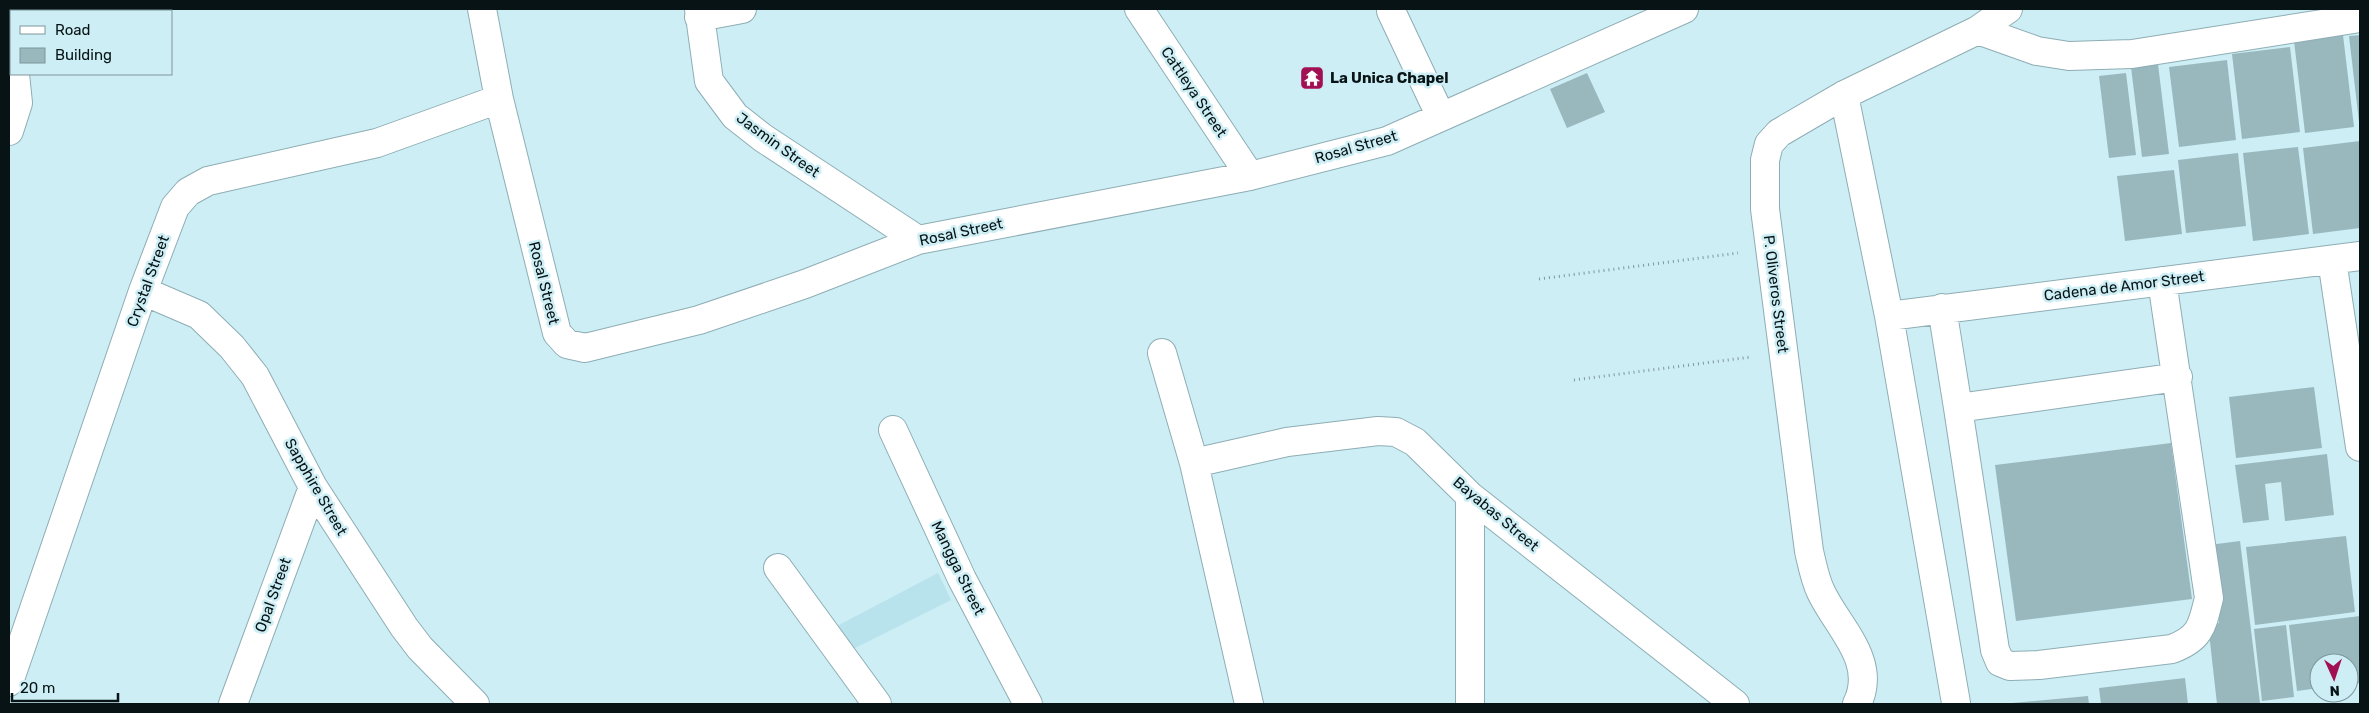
<svg xmlns="http://www.w3.org/2000/svg" width="2369" height="713" font-family="Rubik,sans-serif">
  <rect width="100%" height="100%" fill="#cdeef5"/>
  <path fill="#b8e3ec" d="M938,573L951,600L853,649L835,627Z"/>
  <path fill="#98b8be" d="M2343,35L2354,127L2305,133L2294,41Z
    M2360,35V122H2359L2349,36Z
    M2290,47L2300,132L2242,139L2232,54Z
    M2227,60L2236,140L2179,147L2169,67Z
    M2158,64L2169,154L2142,157L2131,67Z
    M1587,73L1605,112L1567,128L1550,89Z
    M2126,73L2136,155L2109,158L2099,76Z
    M2360,141V228L2313,234L2303,148Z
    M2298,147L2309,234L2253,241L2243,153Z
    M2238,153L2246,226L2186,233L2178,160Z
    M2174,170L2182,234L2125,241L2117,176Z
    M2314,387L2322,448L2236,458L2229,397Z
    M2171,443L2192,599L2016,621L1995,465Z
    M2327,454L2334,515L2285,521L2281,482L2265,484L2269,520L2243,523L2235,465Z
    M2346,536L2355,612L2255,625L2246,547Z
    M2240,541L2260,703L2217,704L2208,624L2219,623L2209,545Z
    M2360,616V683L2349,685V663H2319V688L2297,691L2289,625Z
    M2286,625L2294,697L2262,701L2254,629Z
    M2185,678L2188,704H2101L2099,688Z
    M2088,696L2089,704H2012V703Z"/>
  <g fill="none" stroke-linecap="round" stroke-linejoin="round">
    <defs>
      <path id="minor" d="M482,9L499,99L557,333L567,344L585,348L699,320L805,284L918,240L1250,176L1387,141L1684,9
        M699,9L709,81L735,116L763,138L918,240
        M1139,9L1250,176
        M1391,11L1441,117
        M699,17L742,9
        M1978,30L2037,51L2069,56L2132,54L2360,18
        M1844,95L1889,316L1956,703
        M9,131L18,103L15,74
        M2332,260L2360,447
        M143,291L199,315L232,347L255,376L313,487L404,627L420,648L475,704
        M1942,308L1958,408L2178,377
        M1889,316L2360,256
        M1162,353L1194,463L1249,704
        M1958,408L1995,650L2000,662L2010,666L2039,665L2172,649C2201,638 2202,626 2209,598L2162,281
        M893,430L962,579L1028,704
        M1194,463L1287,442L1378,431L1396,432L1415,442L1470,496L1735,704
        M1470,496V704
        M778,568L877,704
        M9,682L143,291L175,207L188,192L208,181L377,143L499,99
        M233,704L313,487
        M1857,704C1878,661 1838,628 1821,592C1815,580 1812,564 1809,551L1765,209V160L1769,144L1779,133L1844,95L1978,30L2008,9"/>
    </defs>
    <use href="#minor" stroke="#8eadb4" stroke-width="30"/>
    <path stroke="#7e979c" stroke-width="3" stroke-dasharray="1 4" stroke-linecap="butt" d="M1539,279L1738,253
      M1574,380L1751,357"/>
    <use href="#minor" stroke="#fff" stroke-width="28"/>
  </g>
  <defs>
    <symbol id="temple-square" viewBox="-11 -11 22 22"><rect x="-9" y="-9" width="18" height="18" rx="4" fill="#a21054" stroke="#cdeef5"/><path d="M0-6L5-2H3V0L6.5 2.5H4V6H1.5V3h-3V6H-4V2.5H-6.5L-3 0V-2H-5Z" fill="#fff"/></symbol>
  </defs>
  <g fill-rule="evenodd">
    <use href="#temple-square" x="1298" y="64" width="28" height="28"/>
  </g>
  <g text-anchor="middle" dominant-baseline="central" stroke-width="5" stroke-linejoin="round" paint-order="stroke">
    <g font-size="15" font-weight="bold" fill="#071315" stroke="#cdeef5" text-anchor="start">
      <text x="1330" y="78">La Unica Chapel</text>
    </g>
    <g font-size="15" fill="#071315" stroke="#cdeef5">
      <text transform="translate(1194 92) rotate(56)">Cattleya Street</text>
      <text transform="translate(778 145) rotate(36)">Jasmin Street</text>
      <text transform="translate(1356 147) rotate(-16)">Rosal Street</text>
      <text transform="translate(961 232) rotate(-12)">Rosal Street</text>
      <text transform="translate(148 281) rotate(-70)">Crystal Street</text>
      <text transform="translate(544 283) rotate(76)">Rosal Street</text>
      <text transform="translate(2124 286) rotate(-7)">Cadena de Amor Street</text>
      <text transform="translate(1776 294) rotate(83)">P. Oliveros Street</text>
      <text transform="translate(316 487) rotate(60)">Sapphire Street</text>
      <text transform="translate(1496 514) rotate(40)">Bayabas Street</text>
      <text transform="translate(958 568) rotate(64)">Mangga Street</text>
      <text transform="translate(273 595) rotate(-70)">Opal Street</text>
    </g>
  </g>
  <rect width="2369" height="713" fill="none" stroke="#071315" stroke-width="20"/>
  <rect x="10" y="10" width="162" height="65" fill="#cdeef5" stroke="#7e969b"/>
  <rect x="20" y="26" width="25" height="8" fill="#ffffff" stroke="#7e969b"/>
  <text x="55" y="35" font-size="15" fill="#071315">Road</text>
  <rect x="20" y="48" width="25" height="15" fill="#98b8be" stroke="#7e969b"/>
  <text x="55" y="60" font-size="15" fill="#071315">Building</text>
  <g transform="translate(2334 678) rotate(177)"><circle r="24" fill="#cdeef5" stroke="#7e969b"/>
  <path d="M0-4L9 19L0 12L-9 19Z" fill="#a21054"/>
  <text y="-8" font-size="14" font-weight="bold" text-anchor="middle" fill="#071315">N</text>
  </g>
  <path d="M12 693v8h106v-8" fill="none" stroke="#071315" stroke-width="2.5"/>
  <text x="20" y="693" font-size="15" fill="#071315" stroke="#cdeef5" stroke-width="4" paint-order="stroke">20 m</text>
</svg>
